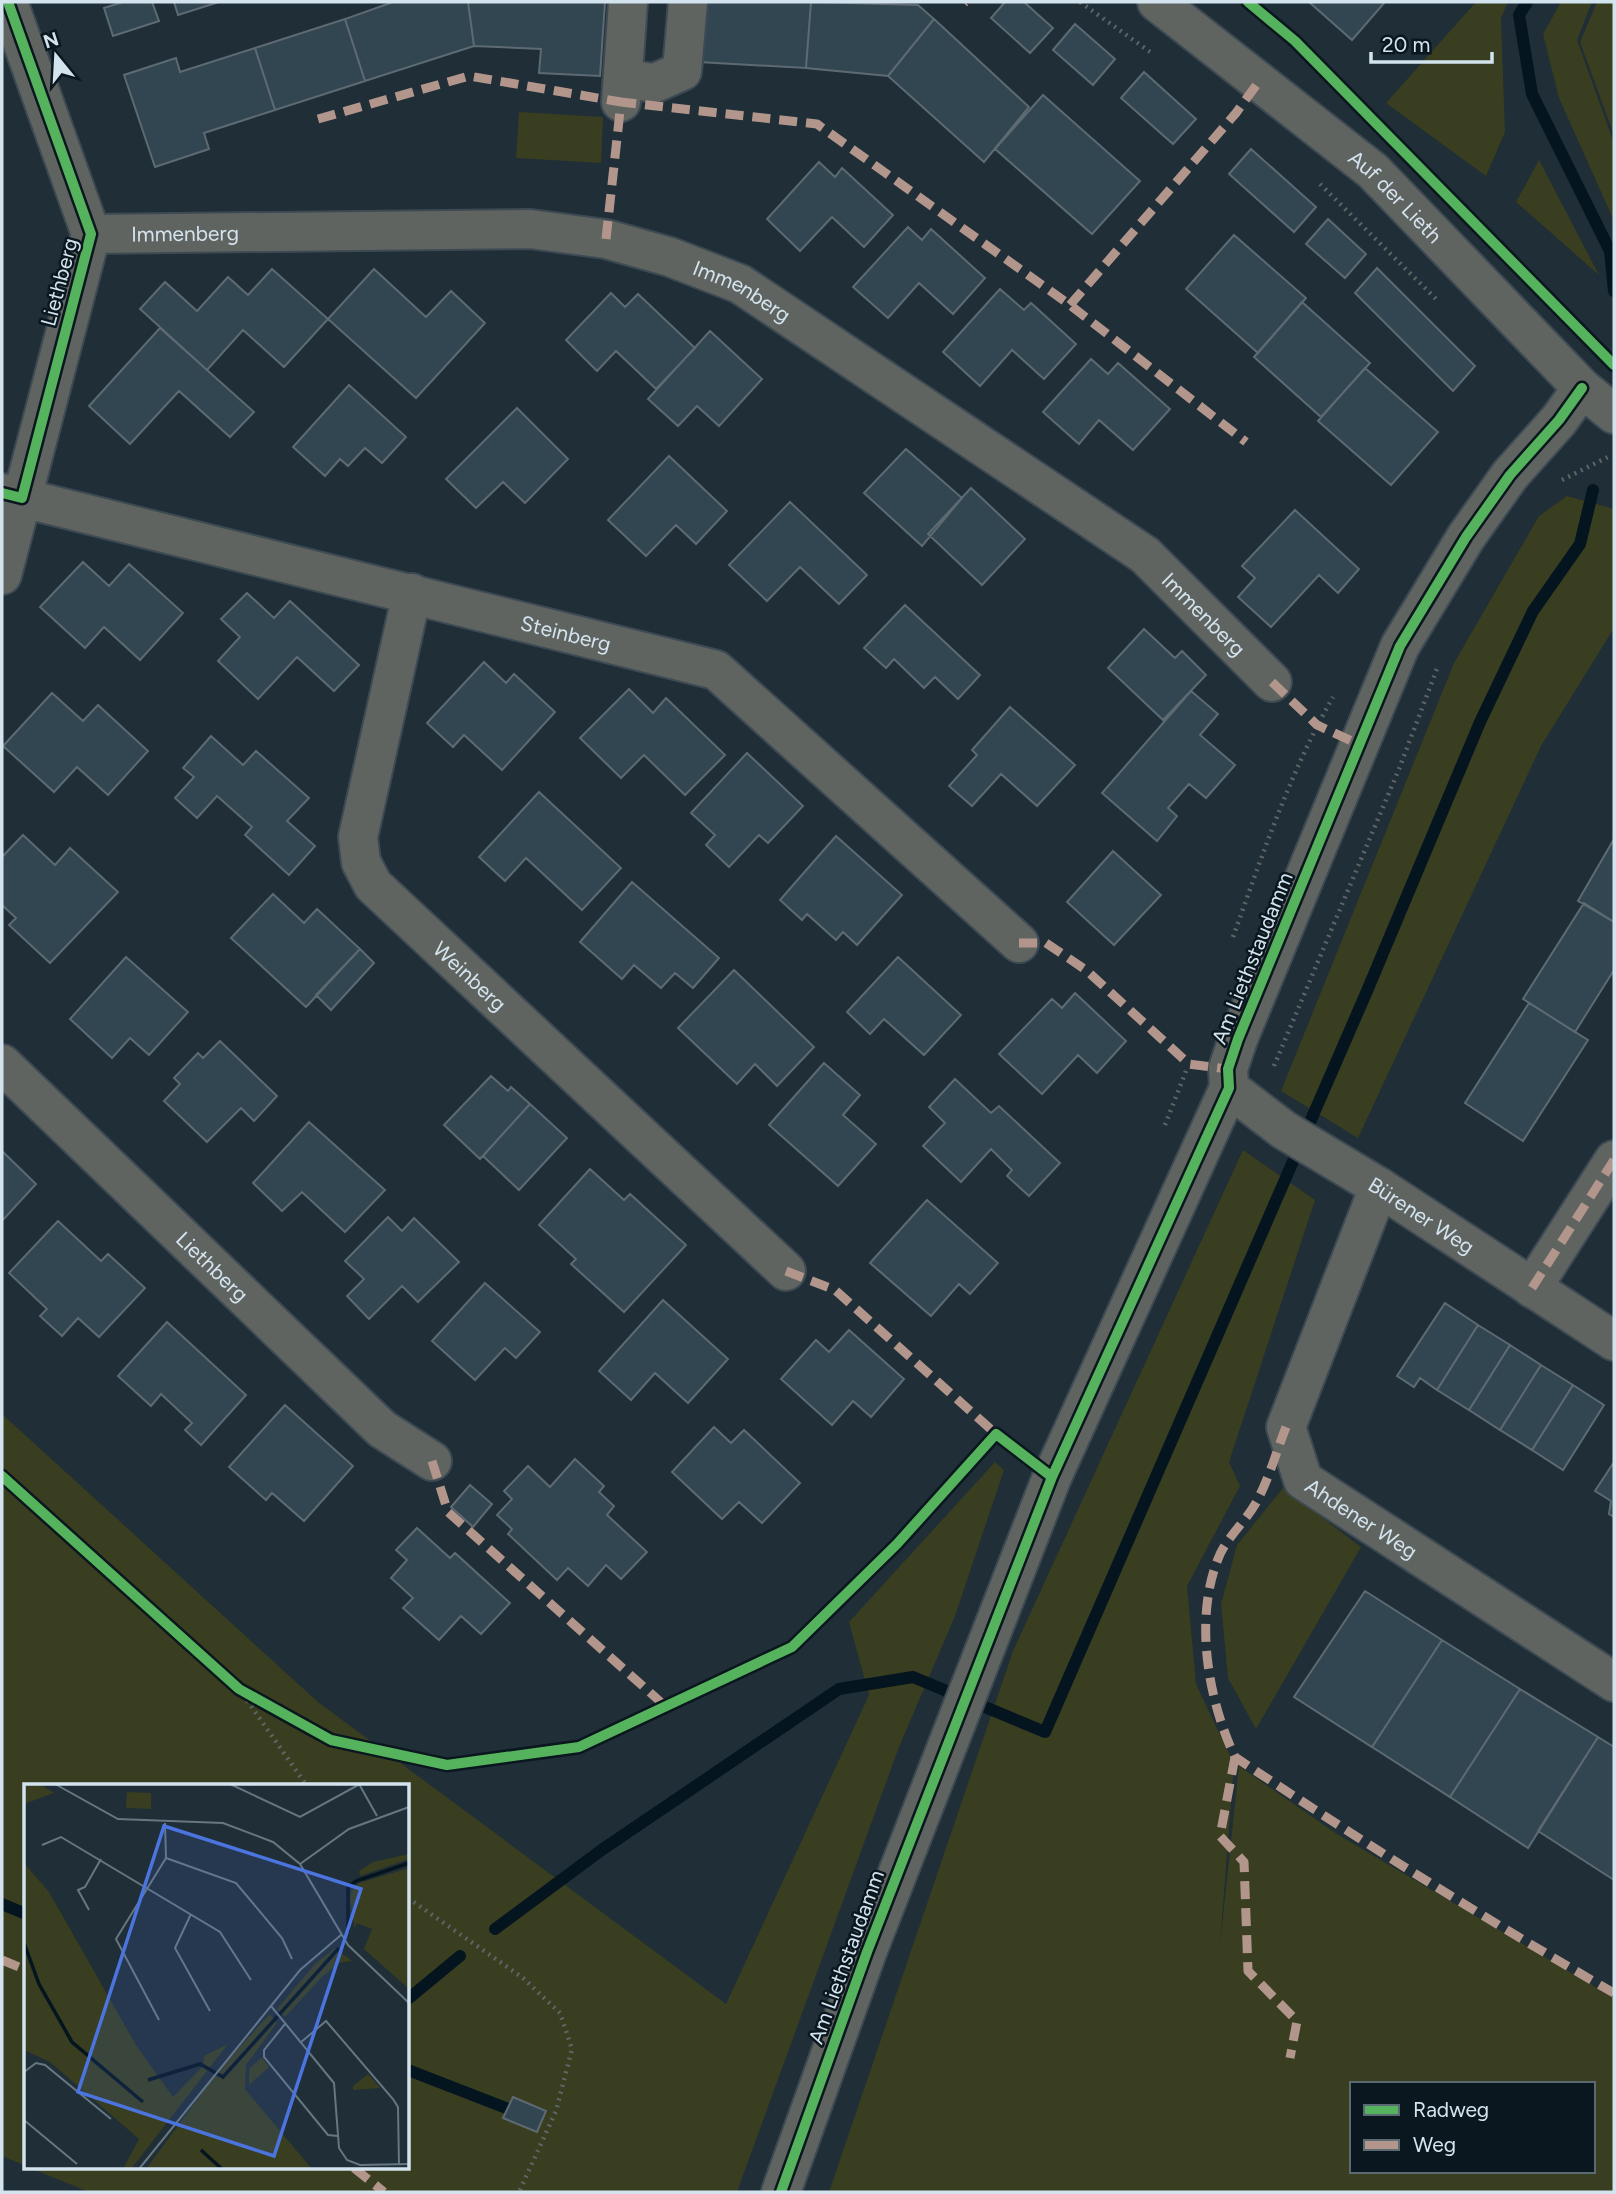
<svg xmlns="http://www.w3.org/2000/svg" width="1616" height="2194" font-family="Figtree,sans-serif">
  <rect width="100%" height="100%" fill="#1f2e37"/>
  <path fill="#383e1f" fill-rule="evenodd" d="M1476,2H1508L1501,18L1505,132L1486,176L1386,103Z
    M1561,2H1592L1577,40L1614,143V221L1559,98L1543,34Z
    M1597,2H1614V135L1580,42Z
    M519,112L603,117L601,163L516,158Z
    M1539,160L1599,275L1516,202Z
    M1567,496L1614,509V628L1541,746L1358,1138L1281,1091L1454,663L1539,516Z
    M1243,1150L1315,1200L1229,1462L1240,1486L1187,1586L1196,1684L1234,1764L1220,1944L1239,1766L1337,1834L1614,1998V2192H829L1013,1651ZM1352,2084H1593V2171H1352Z
    M2,1414L318,1702L726,2004L869,1695L849,1622L995,1462L1004,1470L955,1616L899,1747L737,2192H89L30,2168H408V1786H26V2166L2,2156Z
    M1283,1488L1361,1547L1256,1729L1228,1678L1221,1604L1237,1545Z"/>
  <g fill="none" stroke-linecap="round" stroke-linejoin="round">
    <path stroke="#051520" stroke-width="12" d="M1527,2L1519,15L1532,94L1610,251L1614,291
      M2,1904L26,1914
      M495,1929L603,1849L839,1689L913,1677L1045,1732L1367,991L1480,722L1533,611L1580,544L1593,490
      M408,1999L460,1956
      M408,2070L506,2108"/>
  </g>
  <path fill="#324651" stroke="#5e6a72" stroke-width="2" d="M123,2H152L159,21L113,36L104,8Z
    M174,2H219L178,15Z
    M393,2H468L474,46L365,81L345,19Z
    M468,2H605L600,76L539,73L541,49L474,46Z
    M703,2H811L806,68L699,62Z
    M811,2L918,5L934,19L888,76L806,68Z
    M1005,2H1024L1053,28L1030,53L991,18Z
    M1309,2H1385L1352,40Z
    M345,19L365,81L275,110L255,48Z
    M934,19L1029,107L984,162L888,76Z
    M1075,24L1115,59L1093,85L1053,50Z
    M255,48L275,110L204,133L209,149L155,167L124,75L176,58L180,72Z
    M1144,72L1196,119L1173,144L1121,98Z
    M1043,95L1140,181L1092,234L995,149Z
    M1251,149L1316,207L1294,232L1229,174Z
    M819,162L835,177L842,168L893,215L864,247L832,217L800,251L767,219Z
    M1328,219L1366,254L1345,278L1306,244Z
    M908,227L922,240L931,229L985,278L953,314L919,283L888,318L853,287Z
    M1234,235L1306,298L1258,353L1186,289Z
    M1377,268L1475,366L1453,391L1355,293Z
    M272,269L328,319L284,367L243,330L207,370L140,309L165,282L197,311L228,277L248,295Z
    M374,269L426,317L451,291L485,323L416,398L328,319Z
    M1000,289L1024,310L1031,303L1076,344L1044,379L1012,350L980,386L943,352Z
    M611,293L625,307L638,294L695,348L656,389L616,351L597,371L566,340Z
    M1302,302L1370,363L1321,417L1254,357Z
    M160,328L254,412L230,437L179,391L130,444L89,406Z
    M710,331L762,379L719,426L697,406L678,426L648,399Z
    M1091,359L1108,374L1118,363L1170,409L1133,450L1099,420L1079,444L1043,412Z
    M1365,368L1438,432L1391,485L1318,421Z
    M349,385L406,437L382,463L365,448L348,466L340,459L325,476L293,447Z
    M517,408L568,459L525,503L503,482L476,508L446,479Z
    M906,449L962,498L922,546L864,493Z
    M669,456L727,511L696,544L676,525L646,556L608,520Z
    M971,488L1025,539L982,585L928,534Z
    M790,502L867,575L839,604L800,567L767,601L729,565Z
    M1295,510L1359,569L1338,593L1319,575L1271,627L1238,597L1255,578L1242,566Z
    M83,562L109,586L129,564L183,613L140,660L104,627L85,648L40,607Z
    M247,593L274,618L290,601L359,665L334,691L297,657L258,699L218,661L240,637L221,619Z
    M905,605L980,675L958,699L935,677L924,688L894,659L886,668L864,648Z
    M1144,629L1175,658L1182,651L1206,675L1163,720L1108,668Z
    M484,662L506,683L514,674L555,712L502,770L464,735L453,747L427,723Z
    M629,689L653,713L666,698L725,755L685,795L644,755L621,778L580,738Z
    M1191,691L1218,714L1200,735L1235,765L1206,798L1189,784L1168,808L1177,816L1157,841L1102,793Z
    M52,693L83,721L98,705L148,751L108,795L77,767L54,792L3,746Z
    M1010,707L1075,765L1037,806L1001,774L972,806L949,786L977,755L972,750Z
    M211,736L243,765L256,751L309,798L287,821L315,846L289,875L245,835L252,827L217,796L197,818L175,798L194,777L183,768Z
    M747,753L803,806L768,843L759,835L729,867L706,845L715,835L691,813Z
    M539,792L621,868L582,910L526,858L505,881L479,857Z
    M23,835L55,865L70,848L118,892L50,963L9,925L16,918L2,905V857Z
    M836,836L902,895L857,945L843,932L836,940L807,914L802,920L780,900Z
    M1614,839V922L1578,901Z
    M1113,851L1161,895L1114,945L1067,902Z
    M632,882L719,958L693,988L675,973L661,988L634,965L622,979L580,942Z
    M273,894L304,923L317,909L360,949L306,1007L231,938Z
    M1584,903L1614,922V970L1575,1032L1523,999Z
    M360,949L374,963L331,1010L316,995Z
    M126,957L188,1012L149,1055L130,1038L112,1058L70,1019Z
    M898,957L961,1015L924,1055L884,1019L870,1034L847,1012Z
    M734,970L814,1047L777,1086L755,1064L737,1084L678,1028Z
    M1075,993L1126,1041L1097,1073L1078,1055L1042,1094L999,1054L1052,999L1062,1008Z
    M1529,1003L1588,1040L1523,1141L1465,1103Z
    M220,1041L277,1096L254,1121L241,1108L207,1142L164,1101L180,1084L174,1078L198,1053L203,1058Z
    M824,1063L860,1095L843,1115L876,1144L838,1186L769,1125Z
    M491,1076L508,1091L511,1087L530,1104L480,1159L444,1125Z
    M955,1079L991,1113L999,1106L1060,1163L1029,1196L1007,1176L1012,1170L991,1149L961,1182L923,1146L945,1123L929,1107Z
    M530,1104L567,1138L519,1190L483,1156Z
    M309,1122L385,1190L345,1232L302,1192L282,1211L253,1183Z
    M2,1151L36,1184L2,1221Z
    M590,1169L624,1200L630,1194L686,1245L624,1312L571,1264L576,1259L539,1225Z
    M927,1200L998,1263L970,1294L959,1284L931,1316L870,1263Z
    M388,1217L402,1231L414,1218L459,1262L418,1302L402,1286L369,1319L347,1296L364,1279L345,1261Z
    M58,1221L101,1261L108,1254L145,1288L99,1337L78,1318L62,1336L40,1316L47,1309L9,1273Z
    M485,1283L540,1332L516,1358L505,1348L475,1380L432,1341Z
    M663,1300L728,1359L688,1403L655,1373L631,1400L599,1371Z
    M1445,1303L1478,1325L1437,1390L1420,1378L1414,1387L1397,1376Z
    M167,1322L246,1395L201,1445L185,1430L192,1423L161,1394L151,1406L118,1376Z
    M1478,1325L1510,1345L1469,1410L1437,1390Z
    M849,1330L904,1379L871,1417L853,1401L832,1425L781,1379L816,1340L829,1352Z
    M1510,1345L1541,1365L1500,1430L1469,1410Z
    M1541,1365L1573,1385L1532,1450L1500,1430Z
    M1573,1385L1604,1405L1563,1470L1532,1450Z
    M285,1405L353,1466L304,1521L272,1493L266,1500L229,1467Z
    M714,1427L731,1443L744,1430L800,1483L762,1523L739,1502L722,1519L672,1472Z
    M575,1459L604,1486L599,1492L614,1506L607,1515L647,1552L621,1579L606,1565L588,1586L568,1568L557,1580L508,1534L512,1529L497,1515L512,1499L504,1491L528,1466L550,1487Z
    M1614,1462V1517L1609,1514L1611,1501L1595,1491Z
    M470,1485L492,1504L473,1527L451,1507Z
    M417,1528L450,1558L455,1553L510,1603L481,1634L461,1616L439,1640L403,1608L413,1598L391,1578L407,1560L396,1550Z
    M1365,1591L1442,1640L1372,1747L1294,1697Z
    M1442,1640L1520,1689L1450,1797L1372,1747Z
    M1520,1689L1598,1737L1528,1848L1450,1797Z
    M1598,1737L1614,1747V1880L1538,1831Z
    M513,2097L546,2111L537,2132L503,2118Z"/>
  <g fill="none" stroke-linecap="round" stroke-linejoin="round">
    <defs>
      <g id="minor">
        <path id="s1" d="M1157,2L1373,171L1582,388L1614,414"/>
        <path d="M623,79L655,83L682,71L688,2"/>
        <path d="M621,102L628,2"/>
        <path id="s2" d="M91,234L530,229L606,239L670,257L740,284L1145,555L1272,682"/>
        <path id="s3" d="M2,493L716,670L1019,943"/>
        <path d="M2,575L91,234L8,2"/>
        <path id="s4" d="M412,593L358,837L361,862L373,885L786,1271"/>
        <path id="s5" d="M2,1064L382,1429L432,1461"/>
        <path id="s6" d="M1229,1088L1284,1130L1379,1187L1614,1341"/>
        <path id="s7" d="M1379,1187L1286,1427L1303,1480L1614,1682"/>
        <path d="M1532,1288L1614,1160"/>
        <path d="M781,2192L867,1952L1052,1477L1229,1088L1228,1069L1238,1039L1400,646L1466,537L1510,475L1559,420L1582,388"/>
      </g>
    </defs>
    <use href="#minor" stroke="#3e4a53" stroke-width="42"/>
    <path stroke="#5f6465" stroke-width="4.5" stroke-dasharray="2 5" stroke-linecap="butt" d="M1080,2L1153,54
      M1320,184L1436,299
      M1562,480L1608,457
      M1233,937C1262,856 1290,772 1333,697
      M1274,1066L1399,769L1438,666
      M1165,1125L1186,1071
      M239,1689L307,1786
      M408,1898L523,1978L560,2013L572,2049L556,2111L519,2192"/>
    <use href="#minor" stroke="#606461" stroke-width="38"/>
    <path stroke="#b2968c" stroke-width="9" stroke-dasharray="18 9" stroke-linecap="butt" d="M964,3L965,2
      M318,119L469,76L621,102
      M606,239L621,102L817,124L1070,305L1246,442
      M1070,305L1236,113L1260,80
      M1272,682L1317,725L1358,744
      M1019,943H1046L1086,970L1189,1064L1228,1069
      M786,1271L835,1290L996,1434
      M1532,1288L1614,1160
      M1286,1427C1277,1450 1270,1475 1259,1497C1249,1519 1226,1537 1218,1559C1194,1619 1208,1700 1235,1757C1359,1840 1485,1919 1614,1993
      M432,1461L448,1512L664,1705
      M1235,1757L1220,1836L1244,1862L1248,1971L1297,2021L1290,2058
      M2,1960L26,1970
      M354,2168L384,2192"/>
    <defs>
      <path id="cycleway" d="M1248,2L1295,41L1614,365
        M2,493L22,498L91,234L8,2
        M2,1476L239,1689L331,1740L447,1765L579,1747L792,1647L897,1544L996,1434L1052,1477
        M781,2192L867,1952L1052,1477L1229,1088L1228,1069L1238,1039L1400,646L1466,537L1510,475L1559,420L1582,388"/>
    </defs>
    <use href="#cycleway" stroke="#0b171e" stroke-width="15"/>
    <use href="#cycleway" stroke="#56b35d" stroke-width="10"/>
  </g>
  <g text-anchor="middle" dominant-baseline="central" stroke-width="5" stroke-linejoin="round" paint-order="stroke">
    <g font-size="21" fill="#d4e4ef" stroke="#0b171e">
      <text stroke="none"><textPath href="#s1" startOffset="308">Auf der Lieth</textPath></text>
      <text stroke="none"><textPath href="#s2" startOffset="94">Immenberg</textPath></text>
      <text transform="translate(59 282) rotate(-75)">Liethberg</text>
      <text stroke="none"><textPath href="#s2" startOffset="662">Immenberg</textPath></text>
      <text stroke="none"><textPath href="#s2" startOffset="1228">Immenberg</textPath></text>
      <text stroke="none"><textPath href="#s3" startOffset="581">Steinberg</textPath></text>
      <text transform="translate(1252 958) rotate(-68)">Am Liethstaudamm</text>
      <text stroke="none"><textPath href="#s4" startOffset="434">Weinberg</textPath></text>
      <text stroke="none"><textPath href="#s6" startOffset="231">Bürener Weg</textPath></text>
      <text stroke="none"><textPath href="#s5" startOffset="292">Liethberg</textPath></text>
      <text stroke="none"><textPath href="#s7" startOffset="383">Ahdener Weg</textPath></text>
      <text transform="translate(846 1957) rotate(-70)">Am Liethstaudamm</text>
    </g>
  </g>
  <g transform="translate(24 1784)">
    <rect width="385" height="385" fill="#1f2e37"/>
    <path d="M0,0H16L30,9L0,20ZM103,8L127,9V25L102,24ZM385,70V75L336,92L335,87L349,78ZM0,79L25,108L112,261L149,313L179,282L180,272L204,260L107,385H99L115,355L26,278L0,266ZM385,84V205L340,165L348,145L332,139L331,147L326,115L327,107L335,99ZM311,164L328,177L315,179L298,193L261,233L253,225L291,180ZM246,230L253,239L222,281L221,305L288,385H122L198,282ZM238,273L245,283L225,301V285ZM344,290L356,304L329,306V302Z" fill="#383e1f"/>
    <path fill="none" stroke="#051520" stroke-width="3.5" d="M324,148V103L332,97L385,79M0,159L15,200L48,258L119,318M124,296L176,280L199,293L315,164M177,366L198,385"/>
    <path fill="none" stroke="#677781" stroke-width="2" d="M31,0L94,35L199,39L249,58L276,80L324,161L385,219M206,0L276,33L336,0M335,0L353,32M18,61L37,53L196,148L227,196M142,74L212,99L258,154L268,175M276,80L325,45L385,23M65,126L54,106L61,103L77,75M167,130L151,164L186,227M247,222L310,299L315,364L323,376L336,381L385,380M135,236L92,155L142,74L141,39M261,240L240,266V273L304,351L314,352M276,259L302,237L369,315L374,323L375,381M0,288L12,279L21,281L87,335M0,336L53,380M115,385L276,186L317,151"/>
    <path fill="#4b74de" fill-opacity="0.15" stroke="#4b74de" stroke-width="3.5" d="M140,42L337,105L250,372L54,308Z"/>
    <rect width="385" height="385" fill="none" stroke="#d4e4ef" stroke-width="3.5"/>
  </g>
  <rect width="1616" height="2194" fill="none" stroke="#d4e4ef" stroke-width="7"/>
  <rect x="1350" y="2082" width="245" height="91" fill="#0b171e" stroke="#5b6972" stroke-width="2"/>
  <rect x="1364" y="2105" width="35" height="10" fill="#56b35d" stroke="#5b6972" stroke-width="2"/>
  <text x="1413" y="2117" font-size="21" fill="#d4e4ef">Radweg</text>
  <rect x="1364" y="2140" width="35" height="10" fill="#b2968c" stroke="#5b6972" stroke-width="2"/>
  <text x="1413" y="2152" font-size="21" fill="#d4e4ef">Weg</text>
  <g transform="translate(56 56) rotate(342)" stroke="#0b171e" stroke-width="5" paint-order="stroke">
  <path d="M0-5L12 26L0 18L-12 26Z" fill="#d4e4ef"/>
  <text y="-10" font-size="19" font-weight="bold" text-anchor="middle" fill="#d4e4ef">N</text>
  </g>
  <path d="M1371 52v10h121v-10" fill="none" stroke="#d4e4ef" stroke-width="3.5"/>
  <text x="1382" y="52" font-size="21" fill="#d4e4ef" stroke="#0b171e" stroke-width="5" paint-order="stroke">20 m</text>
</svg>
